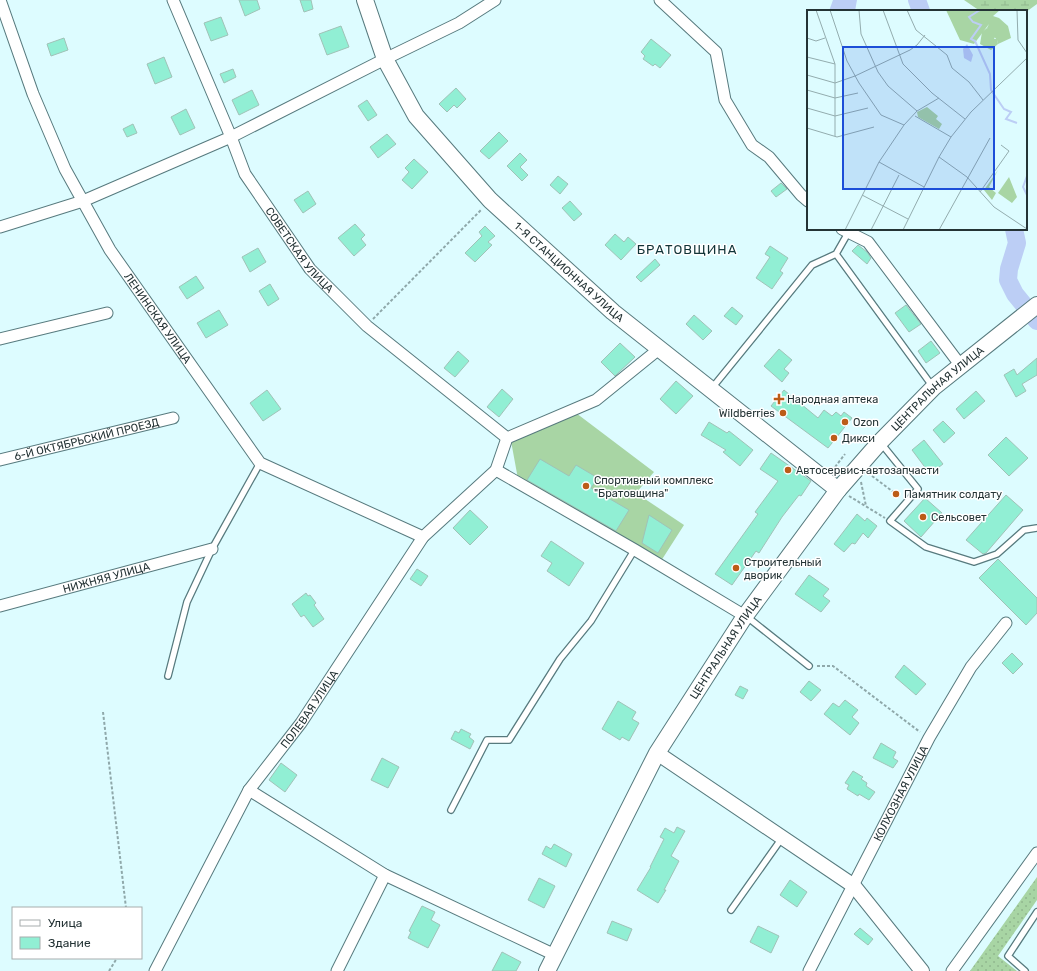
<svg xmlns="http://www.w3.org/2000/svg" width="1037" height="971" font-family="Rubik,sans-serif">
  <defs>
    <pattern id="green-dots" width="8" height="8" patternUnits="userSpaceOnUse"><rect width="8" height="8" fill="#a8d5a4"/><path d="M2 2h.1M6 6h.1" fill="none" stroke="#90b78e" stroke-width="1.8" stroke-linecap="round"/></pattern>
    <pattern id="wetland-marsh" width="20" height="14" patternUnits="userSpaceOnUse"><rect width="20" height="14" fill="#a8d5a4"/><path d="M1 5h8M5 5V1M11 12h8M15 12V8" fill="none" stroke="#90b78e"/></pattern>
  </defs>
  <rect width="100%" height="100%" fill="#ddfcff"/>
  <path fill="url(#green-dots)" d="M1037,877V900L998,956L1017,971H970Z"/>
  <path fill="url(#wetland-marsh)" d="M964,0H1037V4L1026,12V11H980Z"/>
  <path fill="#a8d5a4" d="M576,413L654,472L636,493L684,525L661,561L518,479L511,441Z"/>
  <path fill="#bccef5" d="M833,0H857L855,11H829Z"/>
  <g fill="none" stroke-linecap="round" stroke-linejoin="round">
    <path stroke="#bccef5" stroke-width="18" d="M917,0L921,11
      M1014,229L1017,243L1009,269L1008,280L1015,294L1037,321"/>
  </g>
  <path fill="#91efd4" stroke="#a0c2b7" d="M239,0H257L260,9L245,16Z
    M300,0H311L313,9L304,12Z
    M221,17L228,35L211,41L204,23Z
    M341,26L349,47L327,55L319,34Z
    M64,38L68,50L51,56L47,44Z
    M651,39L671,55L660,68L655,64L653,66L643,59L645,56L641,52Z
    M164,57L172,77L155,84L147,64Z
    M233,69L236,77L224,83L220,74Z
    M456,88L466,99L457,108L454,105L447,112L439,104Z
    M252,90L259,105L239,115L232,100Z
    M367,100L377,115L368,121L358,106Z
    M186,109L195,128L180,135L171,117Z
    M133,124L137,133L127,137L123,129Z
    M499,132L508,141L489,159L480,151Z
    M387,134L396,144L378,158L370,147Z
    M520,153L527,160L520,167L528,175L522,181L507,166Z
    M414,159L428,172L412,189L402,180L409,172L405,168Z
    M558,176L568,184L560,194L550,185Z
    M781,183L787,189L776,197L771,191Z
    M308,191L316,204L303,213L294,200Z
    M570,201L582,214L574,221L562,208Z
    M355,224L365,235L361,239L366,245L354,256L338,238Z
    M485,226L495,236L488,242L492,245L475,262L465,253L482,236L479,232Z
    M615,234L624,242L628,237L636,244L621,260L605,245Z
    M858,245L867,252L871,258L867,264L852,251Z
    M770,246L788,258L780,271L783,273L772,289L756,278L770,257L765,254Z
    M258,248L266,262L250,272L242,257Z
    M655,259L660,265L641,282L636,277Z
    M196,276L204,288L187,299L179,287Z
    M270,284L279,299L268,306L259,291Z
    M906,305L921,324L909,332L895,313Z
    M732,307L743,316L736,325L724,316Z
    M219,310L228,325L206,338L197,323Z
    M694,315L712,331L703,340L686,324Z
    M931,341L940,353L926,363L918,351Z
    M620,343L635,357L615,376L601,362Z
    M779,349L792,360L784,369L789,373L782,382L764,366Z
    M458,351L469,361L455,377L444,368Z
    M1037,358V375L1022,384L1026,391L1016,397L1004,375L1014,369L1017,375Z
    M676,381L693,396L676,414L660,399Z
    M502,389L513,399L499,417L487,407Z
    M267,390L281,409L263,421L250,403Z
    M784,390L818,418L824,410L832,416L836,412L841,416L844,412L852,418L828,448L771,406Z
    M976,391L985,401L964,419L956,409Z
    M943,421L955,433L944,443L933,430Z
    M709,422L727,433L729,431L753,450L740,466L723,452L726,450L701,435Z
    M1006,437L1028,458L1009,476L988,455Z
    M924,440L943,464L930,474L912,450Z
    M771,453L811,481L801,496L799,495L782,517L759,553L756,551L732,585L715,574L758,514L755,512L778,481L760,469Z
    M540,459L569,476L576,465L598,478L591,488L629,510L616,531L527,480Z
    M1006,495L1023,510L986,553L983,554L966,540Z
    M925,498L942,513L921,537L904,521Z
    M470,510L488,527L470,545L453,528Z
    M857,514L865,521L867,518L877,526L868,538L863,533L855,544L852,543L844,552L834,544Z
    M649,515L672,530L658,553L642,543Z
    M551,541L584,563L569,586L547,571L552,563L541,556Z
    M998,559L1037,598V613L1026,625L979,578Z
    M417,569L428,576L421,586L410,579Z
    M809,575L829,589L823,596L830,601L821,612L795,594Z
    M306,593L308,596L310,595L316,603L314,605L324,619L313,627L304,615L301,617L292,604Z
    M1012,653L1023,664L1013,674L1002,663Z
    M904,665L926,684L916,695L895,677Z
    M809,681L821,690L811,701L800,692Z
    M740,686L748,690L743,699L735,695Z
    M845,700L858,710L852,717L859,723L850,735L824,714L833,703L839,707Z
    M618,701L636,712L632,719L639,723L629,741L622,737L620,740L602,729Z
    M461,729L471,734L469,737L474,741L470,749L451,739L455,731L459,733Z
    M881,743L896,752L893,758L898,761L893,768L873,758Z
    M382,758L399,767L388,788L371,780Z
    M281,763L297,775L285,792L269,780Z
    M853,771L863,777L861,779L867,783L866,786L875,792L869,800L859,794L858,796L847,789L849,785L845,783Z
    M677,827L685,831L671,856L679,861L664,890H666L658,903L637,890L651,867H650L664,839L660,837L665,828L674,833Z
    M554,844L572,854L566,867L542,854L546,846L551,849Z
    M539,878L555,886L544,908L528,900Z
    M790,880L807,892L797,907L780,895Z
    M422,906L435,912L431,920L440,925L428,948L408,938L411,932L409,931Z
    M612,921L632,929L627,941L607,933Z
    M758,926L779,936L771,953L750,942Z
    M860,928L873,939L868,945L854,934Z
    M502,952L521,962L516,971H492Z"/>
  <g fill="none" stroke-linecap="round" stroke-linejoin="round">
    <defs>
      <path id="service" d="M836,254L933,387
        M712,388L812,265L836,254L848,233
        M880,442L918,489L890,521L926,547L974,562L997,554L1024,530L1037,528
        M746,616L809,666
        M168,676L187,602L212,549L260,463
        M451,810L487,740H509L560,659L591,621L635,549
        M731,910L782,838
        M1025,971L1008,956L1037,912"/>
      <g id="minor">
        <path id="s1" d="M0,0L33,94L65,169L110,250L260,463L423,537"/>
        <path id="s2" d="M173,0L231,137L245,174L310,269L367,326L507,438"/>
        <path d="M660,0L716,52L725,100L752,145L769,157L801,195L808,201"/>
        <path d="M0,227L83,201L231,137L385,59L459,23L495,0"/>
        <path d="M842,229L868,242L961,366"/>
        <path d="M0,339L107,313"/>
        <path id="s3" d="M0,460L173,418"/>
        <path d="M496,470L635,550L745,616"/>
        <path id="s4" d="M0,606L212,549"/>
        <path d="M249,790L385,875L555,955"/>
        <path id="s5" d="M155,971L249,790L301,723L423,537L496,470L507,438L596,400L659,349"/>
        <path d="M337,971L385,875"/>
        <path id="s6" d="M809,971L929,738L971,667L1006,623"/>
        <path d="M952,971L1037,853"/>
      </g>
      <path id="tertiary" d="M657,753L854,886L922,971"/>
      <g id="secondary">
        <path id="s7" d="M365,0L385,59L416,116L490,200L613,312L838,490"/>
        <path id="s8" d="M547,971L657,753L745,616L838,490L880,442L934,387L1037,305"/>
      </g>
    </defs>
    <use href="#service" stroke="#577a7e" stroke-width="8"/>
    <use href="#minor" stroke="#577a7e" stroke-width="13"/>
    <use href="#tertiary" stroke="#577a7e" stroke-width="16"/>
    <use href="#secondary" stroke="#577a7e" stroke-width="18"/>
    <path stroke="#8fa8aa" stroke-width="2" stroke-dasharray="3 2" stroke-linecap="butt" d="M373,319L481,210
      M832,471L845,454
      M868,473L896,494
      M861,482L866,506
      M849,496L885,518
      M817,666H833L920,732
      M103,712L126,908
      M109,971L117,958"/>
    <use href="#service" stroke="#fff" stroke-width="5.5"/>
    <use href="#minor" stroke="#fff" stroke-width="11"/>
    <use href="#tertiary" stroke="#fff" stroke-width="14"/>
    <use href="#secondary" stroke="#fff" stroke-width="16"/>
  </g>
  <g fill="#bc5c17" stroke="#fff" stroke-width="1.5">
    <path d="M777 393h4v4h4v4h-4v4h-4v-4h-4v-4h4z"/>
    <circle cx="783" cy="413" r="4"/>
    <circle cx="845" cy="422" r="4"/>
    <circle cx="834" cy="438" r="4"/>
    <circle cx="788" cy="470" r="4"/>
    <circle cx="586" cy="486" r="4"/>
    <circle cx="896" cy="494" r="4"/>
    <circle cx="923" cy="517" r="4"/>
    <circle cx="736" cy="568" r="4"/>
  </g>
  <g text-anchor="middle" dominant-baseline="central" stroke-width="3" stroke-linejoin="round" paint-order="stroke">
    <g font-size="11" fill="#243335" stroke="#fff">
      <text stroke="none"><textPath href="#s2" startOffset="282">СОВЕТСКАЯ УЛИЦА</textPath></text>
      <text stroke="none"><textPath href="#s7" startOffset="346">1-Я СТАНЦИОННАЯ УЛИЦА</textPath></text>
      <text stroke="none"><textPath href="#s1" startOffset="357">ЛЕНИНСКАЯ УЛИЦА</textPath></text>
      <text stroke="none"><textPath href="#s8" startOffset="706">ЦЕНТРАЛЬНАЯ УЛИЦА</textPath></text>
      <text stroke="none"><textPath href="#s3" startOffset="89">6-Й ОКТЯБРЬСКИЙ ПРОЕЗД</textPath></text>
      <text stroke="none"><textPath href="#s4" startOffset="110">НИЖНЯЯ УЛИЦА</textPath></text>
      <text stroke="none"><textPath href="#s8" startOffset="370">ЦЕНТРАЛЬНАЯ УЛИЦА</textPath></text>
      <text stroke="none"><textPath href="#s5" startOffset="305">ПОЛЕВАЯ УЛИЦА</textPath></text>
      <text stroke="none"><textPath href="#s6" startOffset="200">КОЛХОЗНАЯ УЛИЦА</textPath></text>
    </g>
    <g font-size="11" fill="#243335" stroke="#fff" text-anchor="start">
      <text x="787" y="399">Народная аптека</text>
      <text x="775" y="413" text-anchor="end">Wildberries</text>
      <text x="853" y="422">Ozon</text>
      <text x="842" y="438">Дикси</text>
      <text x="796" y="470">Автосервис+автозапчасти</text>
      <text x="594" y="480">Спортивный комплекс<tspan x="594" dy="13">"Братовщина"</tspan></text>
      <text x="904" y="494">Памятник солдату</text>
      <text x="931" y="517">Сельсовет</text>
      <text x="744" y="562">Строительный<tspan x="744" dy="13">дворик</tspan></text>
    </g>
    <g font-size="13" letter-spacing="1" fill="#113438" stroke="#fff">
      <text x="687" y="249">БРАТОВЩИНА</text>
    </g>
  </g>
  <g transform="translate(807 10)">
    <rect width="220" height="220" fill="#ddfcff"/>
    <path d="M139,0H193L186,6L192,8L201,16L204,28L191,34L190,30L180,18L182,14L167,34L153,30ZM191,160L182,177L189,183L185,190L177,180ZM202,167L210,187L205,193L191,183Z" fill="#a8d5a4"/>
    <path d="M180,18L190,23L187,29H190L191,34L184,40L173,34L175,22Z" fill="#a8d5a4"/>
    <path d="M120,97L131,106L129,109L135,114L132,119L111,107L110,102Z" fill="#a8d5a4"/>
    <path d="M160,34L166,45L164,52L157,48L156,39Z" fill="#bccef5"/>
    <path fill="none" stroke="#bccef5" stroke-width="2" d="M173,0L162,7L166,12L174,15L164,29L168,31L183,64L184,80L197,99L204,102L199,109L210,113M220,166L216,177L220,185"/>
    <path fill="none" stroke="#93acae" stroke-width="1" d="M9,0L28,54V126M23,0L40,51L52,73L74,105L97,115M52,0L54,24L71,62L81,76L110,101M76,0L96,54L125,83L158,109M100,0L109,20L140,45L145,58L162,72L176,90M210,0L211,30L220,43M0,28L9,31L18,28M0,47L28,54M0,65L28,73L48,66L103,40L110,35L118,25M0,80L28,88L51,83M0,98L28,106L61,98M108,106L144,127M0,118L30,127L67,117M132,147L160,167L187,197L220,219M72,152L117,177M173,182L202,141L194,135M55,185L101,209M38,220L72,152L97,115L110,101L132,88M64,220L92,165M96,220L132,147L144,127L164,102L220,48M132,220L183,128"/>
    <path fill="#1d4ed8" fill-opacity="0.15" stroke="#1d4ed8" stroke-width="2" d="M36,37H187V179H36Z"/>
    <rect width="220" height="220" fill="none" stroke="#243335" stroke-width="2"/>
  </g>
  <rect x="12" y="907" width="130" height="52" fill="#ffffff" stroke="#a7adae"/>
  <rect x="20" y="920" width="20" height="6" fill="#ffffff" stroke="#a7adae"/>
  <text x="48" y="927" font-size="12" fill="#243335">Улица</text>
  <rect x="20" y="937" width="20" height="12" fill="#91efd4" stroke="#a7adae"/>
  <text x="48" y="947" font-size="12" fill="#243335">Здание</text>
</svg>
